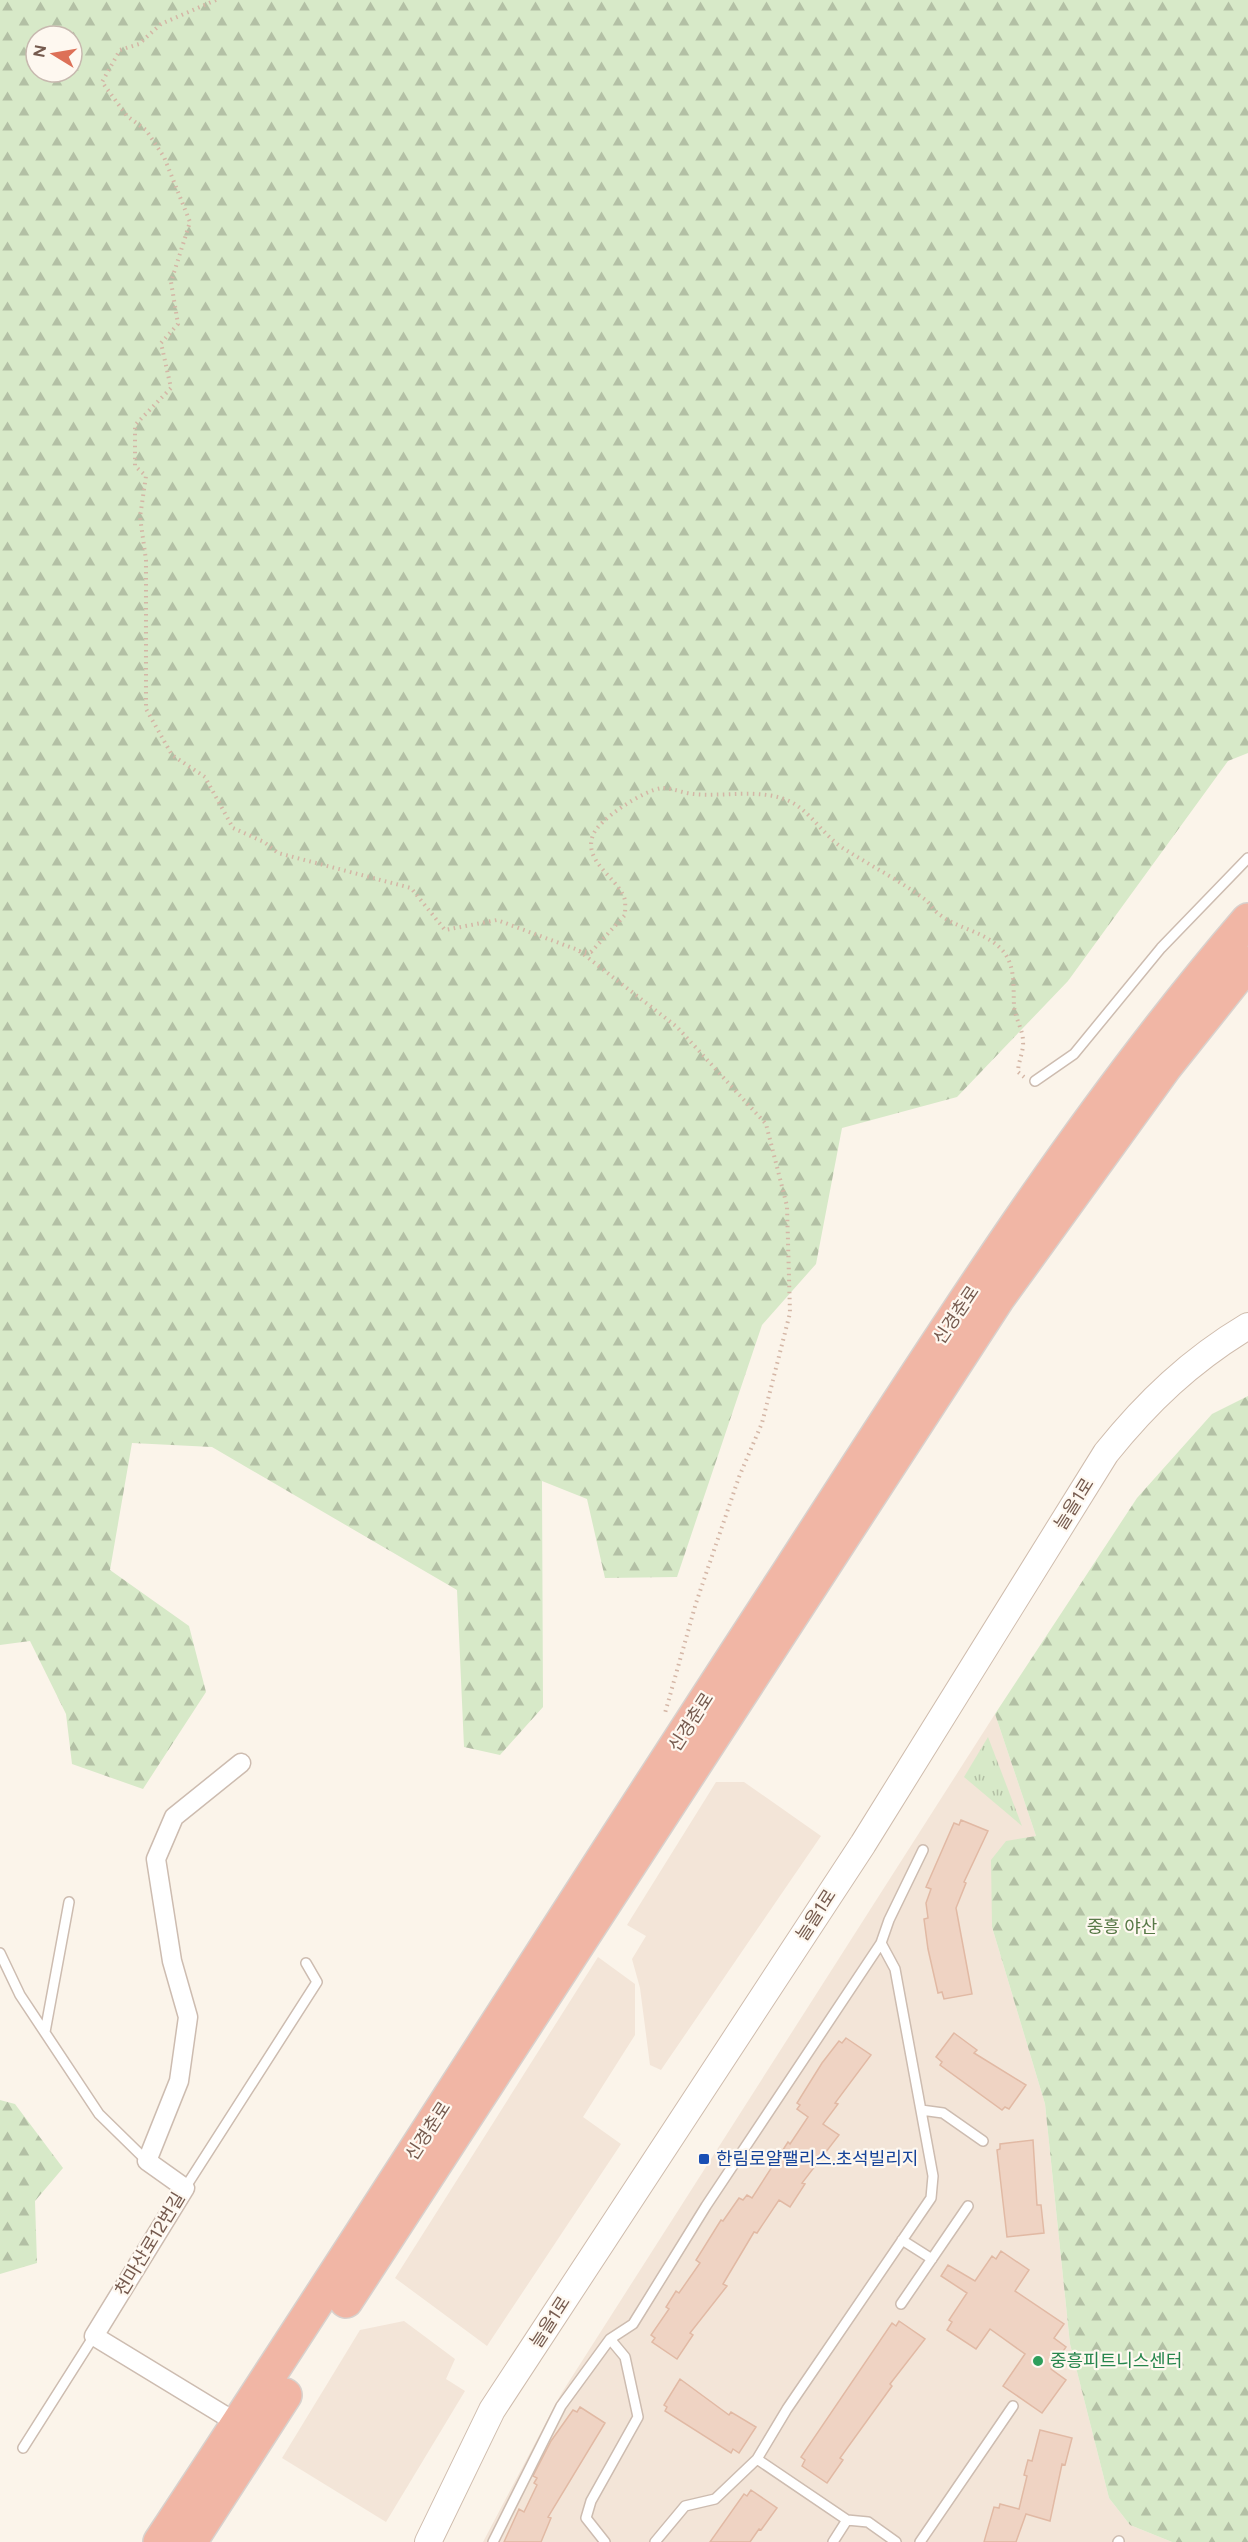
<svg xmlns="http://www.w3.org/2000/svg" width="1248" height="2542" font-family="Figtree,'Noto Sans KR',sans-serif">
  <defs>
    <pattern id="grass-tufts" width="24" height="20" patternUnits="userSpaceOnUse" patternTransform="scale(1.5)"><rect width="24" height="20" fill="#d7e9c8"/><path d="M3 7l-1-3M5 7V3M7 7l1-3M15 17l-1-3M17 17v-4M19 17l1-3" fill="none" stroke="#b3c0a5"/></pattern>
    <pattern id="forest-firs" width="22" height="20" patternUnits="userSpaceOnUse" patternTransform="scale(1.5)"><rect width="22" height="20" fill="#d7e9c8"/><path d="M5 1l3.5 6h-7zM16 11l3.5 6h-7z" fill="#b3c0a5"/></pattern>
  </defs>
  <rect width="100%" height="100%" fill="#fbf4ea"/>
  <path fill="#f3e5d8" d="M995,1714L1036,1836L992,1927L1045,2104L1070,2344L1109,2498L1130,2525L1172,2542H483L561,2394Z
    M716,1782H744L821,1836L661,2070L650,2065L640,1988L632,1959L646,1936L627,1925Z
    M598,1957L635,1984V2035L583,2117L621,2144L487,2346L395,2278Z
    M404,2321L455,2359L446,2379L465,2391L386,2522L282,2458L360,2330Z"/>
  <path fill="url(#grass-tufts)" d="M988,1737L1022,1826L964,1777Z"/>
  <path fill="url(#forest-firs)" fill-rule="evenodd" d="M0,0H1248V753L1228,761L1068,981L957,1097L842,1128L816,1264L762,1325L677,1577L605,1578L587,1499L542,1481L543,1707L500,1755L464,1747L457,1590L212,1447L132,1443L110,1570L189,1626L206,1692L143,1789L72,1764L66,1714L30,1641L0,1645ZM36,36H72V72H36Z
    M1248,1396V2542H1172L1130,2525L1109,2498L1070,2344L1045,2104L992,1927L991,1860L1006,1841L1036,1836L995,1714L1137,1498L1212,1414Z
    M0,2100L15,2104L63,2168L35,2201L37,2263L0,2274Z"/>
  <path fill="#efd3c3" stroke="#e1b9a4" stroke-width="1.5" d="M961,1820L988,1831L964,1882L966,1883L956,1908L972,1994L944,1999L942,1992L938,1993L928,1949L924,1919L928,1918L926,1903L931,1889L926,1887L954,1823L959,1825Z
    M954,2033L977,2050L974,2053L1026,2085L1009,2109L1005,2107L1002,2110L940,2065L942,2062L936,2057Z
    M846,2038L871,2055L835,2103L838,2104L823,2124L839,2135L802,2183L805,2184L790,2207L779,2200L757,2233L754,2232L723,2284L727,2286L690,2333L693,2335L677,2359L652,2342L655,2338L651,2335L669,2309L666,2307L676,2291L679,2293L700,2263L696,2260L721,2220L723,2221L739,2198L743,2200L747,2195L752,2198L788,2142L790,2144L808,2117L797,2109L800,2105L797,2103L822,2063L839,2041L842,2043Z
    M1033,2140L1037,2205H1041L1044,2233L1007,2237L997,2150L1000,2149V2144Z
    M1001,2251L1029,2270L1015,2291L1064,2324L1054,2338L1066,2347L1051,2369L1066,2380L1042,2413L1003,2386L1025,2354L990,2329L976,2349L947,2330L952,2322L949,2320L967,2293L941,2276L948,2265L975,2281L992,2256L996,2259Z
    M899,2321L925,2339L890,2384L892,2386L840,2458L843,2460L827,2483L802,2466L805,2460L801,2457L892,2323L896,2326Z
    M680,2379L729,2415L731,2412L756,2427L739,2453L733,2449L731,2453L665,2411L667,2407L664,2405Z
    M580,2407L605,2423L548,2517L551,2518L541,2542H504L519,2509L524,2512L537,2485L534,2483L537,2478L533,2476L551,2441L573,2410L577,2412Z
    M1040,2430L1072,2438L1065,2465L1062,2464L1050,2521L1026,2514L1016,2542H984L994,2507L999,2508L1000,2504L1019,2509L1027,2476L1024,2475L1028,2460L1032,2461Z
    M751,2490L777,2508L761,2530L759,2529L750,2542H710L744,2494L747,2496Z"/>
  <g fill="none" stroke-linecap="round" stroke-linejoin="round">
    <defs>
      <path id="lane" d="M1035,1081L1074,1054L1161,948L1248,858
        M0,1953L20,1995L99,2114L147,2161
        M45,2032L69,1902
        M921,2110L943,2113L983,2141
        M185,2188L317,1982L306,1963
        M902,2240L932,2259
        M901,2304L968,2206
        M23,2448L94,2336
        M757,2459L787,2409L931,2198L933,2176L895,1969L881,1943
        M847,2520L868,2522L896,2542
        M493,2542L561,2406L610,2339L633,2324L706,2206L881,1943L889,1920L923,1850
        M605,2542L586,2518L591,2501L638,2417L625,2357L610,2339
        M655,2542L685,2506L715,2499L757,2459L847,2520L833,2542
        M920,2542L1013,2406
        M1118,2542L1119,2541"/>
      <path id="street" d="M226,2431L232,2420L94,2336L185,2188L147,2161L179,2081L188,2017L172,1961L156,1859L174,1817L241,1763"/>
      <path id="secondary" d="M428,2542L492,2410L863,1844L1106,1453C1147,1402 1191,1360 1248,1326"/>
      <path id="highway" d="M346,2301L998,1298L1165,1067L1248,963
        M160,2542C373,2220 579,1893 790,1570C934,1348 1075,1121 1248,920
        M190,2542L285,2395"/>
    </defs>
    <use href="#lane" stroke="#cdbcb0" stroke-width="12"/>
    <use href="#street" stroke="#cdbcb0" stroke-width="21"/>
    <use href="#secondary" stroke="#cfbcad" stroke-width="28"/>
    <use href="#highway" stroke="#d8d1cd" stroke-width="36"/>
    <path stroke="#d4b6a6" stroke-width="4" stroke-dasharray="1.5 4.5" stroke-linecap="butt" d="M216,0L161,24L139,44L120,50L102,82L127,116L146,130L164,157L190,222L171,282L178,324L161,343L171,388L135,425V466L146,476L140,517L146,560V709L172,755L205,777L233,828L264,842L278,853L411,888L445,930L497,920L578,950L677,1027L766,1124L787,1206L790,1313L762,1423L739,1477L696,1603L665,1713
      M579,951L591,952L625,915C625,909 626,902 624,897C615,876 583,861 593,835C599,819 644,790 662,788C672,788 683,793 693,794C723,797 756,789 784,799C809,807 823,837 846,850C873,867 902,882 927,901C931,905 934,911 939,914C957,929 985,931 1002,950C1016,965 1013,988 1014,1006C1015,1018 1023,1030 1023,1041C1024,1051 1018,1062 1018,1072L1024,1077"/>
    <use href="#lane" stroke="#fff" stroke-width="9"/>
    <use href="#street" stroke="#fff" stroke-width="18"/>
    <use href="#secondary" stroke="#fff" stroke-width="26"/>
    <use href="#highway" stroke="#f1b6a5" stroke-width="33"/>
  </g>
  <rect fill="#1a4fb4" stroke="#fef8f0" stroke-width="2" x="698" y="2153" width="12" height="12" rx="3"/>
  <circle fill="#2e9e5b" stroke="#fef8f0" stroke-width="2" cx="1038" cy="2361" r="6"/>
  <g text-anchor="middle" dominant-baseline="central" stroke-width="4.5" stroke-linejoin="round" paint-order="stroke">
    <g font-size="18" fill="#755a4e" stroke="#fef8f0">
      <text transform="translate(956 1315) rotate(-56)">신경춘로</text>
      <text transform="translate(1074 1504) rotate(-58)">늘을1로</text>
      <text transform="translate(691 1722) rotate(-57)">신경춘로</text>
      <text transform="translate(816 1915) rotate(-57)">늘을1로</text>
      <text transform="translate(428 2131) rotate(-57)">신경춘로</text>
      <text transform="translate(150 2244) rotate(-59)">천마산로12번길</text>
      <text transform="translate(550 2322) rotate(-57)">늘을1로</text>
    </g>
    <g font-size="18" fill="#587947" stroke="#fef8f0">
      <text x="1122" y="1927">중흥 야산</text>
    </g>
    <g font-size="18" fill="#164399" stroke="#fef8f0" text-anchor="start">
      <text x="716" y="2159">한림로얄팰리스.초석빌리지</text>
    </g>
    <g font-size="18" fill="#27864d" stroke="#fef8f0" text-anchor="start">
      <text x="1050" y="2361">중흥피트니스센터</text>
    </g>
  </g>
  <g transform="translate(54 54) rotate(281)"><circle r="28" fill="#fef8f0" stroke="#c7b9af" stroke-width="1.5"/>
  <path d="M0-4.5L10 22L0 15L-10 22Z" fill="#dd7057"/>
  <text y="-9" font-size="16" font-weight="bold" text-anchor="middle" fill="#755a4e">N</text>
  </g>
</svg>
